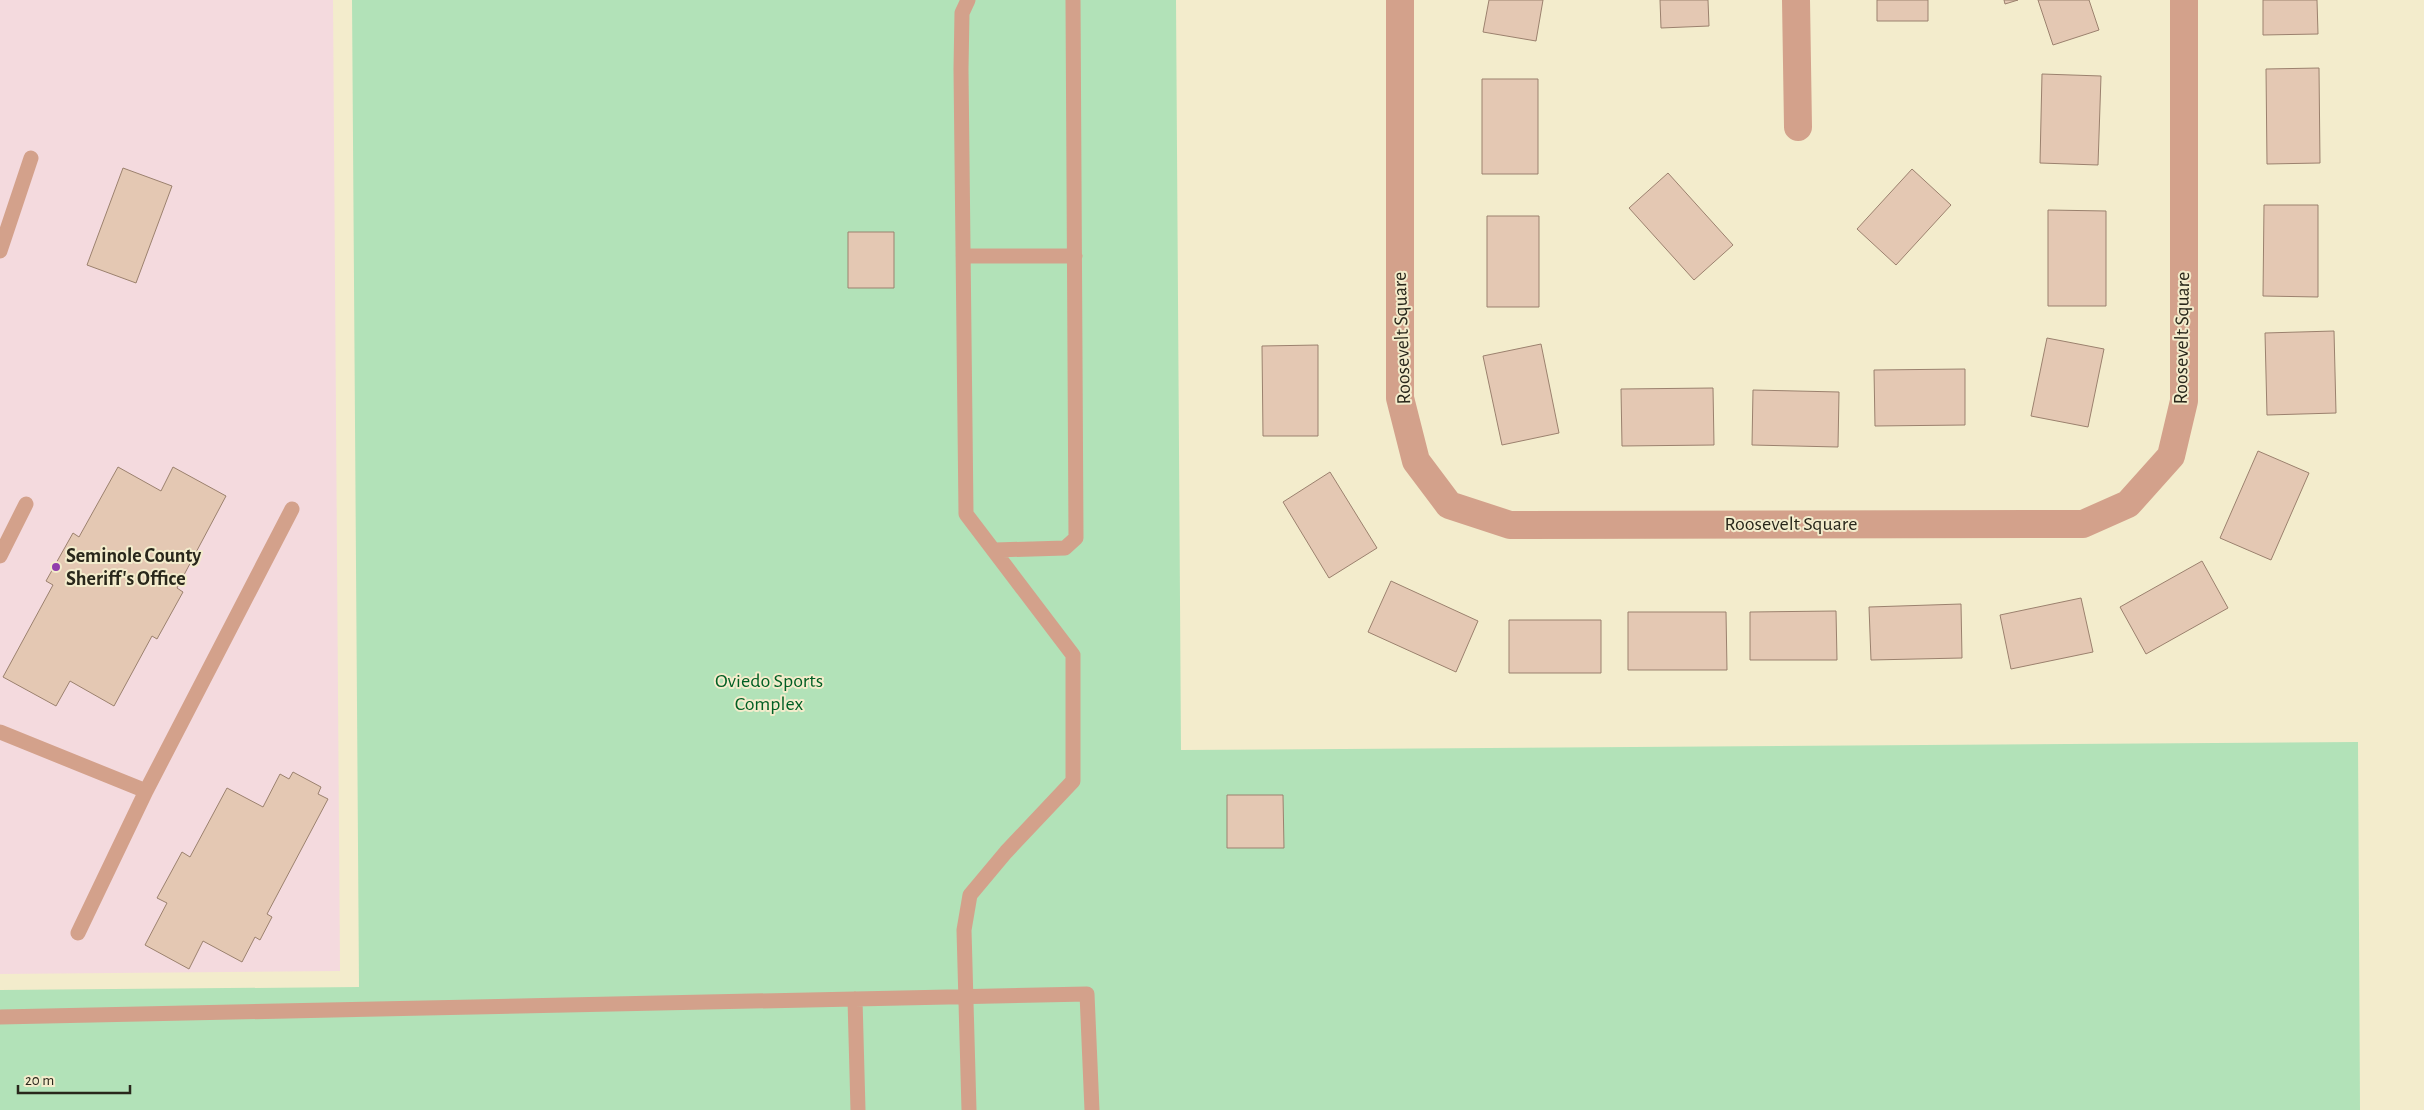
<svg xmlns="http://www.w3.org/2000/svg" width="2424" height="1110" font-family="'Alegreya Sans',sans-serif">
  <rect width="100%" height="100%" fill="#f3eccc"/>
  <path fill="#f4dade" d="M0,0H333L340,971L0,974Z"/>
  <path fill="#b2e2b8" d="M352,0H1176L1181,750L2358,742L2360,1110H0V990L359,987Z"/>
  <path fill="#e4c8b3" stroke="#9b816e" d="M1489,0H1543L1536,41L1483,32Z
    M1660,0H1708L1709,26L1661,28Z
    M1877,0H1928V21H1877Z
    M2004,0H2018L2005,4Z
    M2038,0H2089L2099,30L2053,45Z
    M2263,0H2317L2318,34L2263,35Z
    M2319,68L2320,163L2267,164L2266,69Z
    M2042,74L2101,76L2098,165L2040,163Z
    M1482,79H1538V174H1482Z
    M123,168L172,186L136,283L87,265Z
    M1912,169L1951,205L1896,265L1857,229Z
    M1668,173L1733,245L1694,280L1629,208Z
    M2264,205H2318V297L2263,296Z
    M2048,210L2106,211V306H2048Z
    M1487,216H1539V307H1487Z
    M848,232H894V288H848Z
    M2334,331L2336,413L2267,415L2265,333Z
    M2047,338L2104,349L2088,427L2031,416Z
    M1541,344L1559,433L1502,445L1483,356Z
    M1318,345V436H1263L1262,346Z
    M1965,369V425L1875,426L1874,370Z
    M1713,388L1714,445L1622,446L1621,389Z
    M1753,390L1839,392L1838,447L1752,445Z
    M2258,451L2309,473L2271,560L2220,538Z
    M118,467L161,491L173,467L226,496L177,588L183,592L157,639L152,636L114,706L70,681L56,706L3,677L53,585L46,581L73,533L79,537Z
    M1330,472L1377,548L1329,578L1283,502Z
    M2202,561L2228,608L2146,654L2120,607Z
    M1391,581L1478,621L1456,672L1368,632Z
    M2081,598L2093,652L2011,669L2000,615Z
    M1961,604L1962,658L1871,660L1869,607Z
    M1836,611L1837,660H1750V612Z
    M1628,612H1726L1727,670H1628Z
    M1509,620H1601V673H1509Z
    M293,772L321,787L318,794L328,799L267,914L272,917L260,940L255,937L242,962L203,941L189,969L145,945L167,903L157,898L182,852L190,857L227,788L263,807L280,774L289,779Z
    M1227,795H1283L1284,848H1227Z"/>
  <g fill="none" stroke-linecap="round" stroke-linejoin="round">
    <path stroke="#d3a18b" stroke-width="15" d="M968,0L962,13L961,69L966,514L1073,655V781L1006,852L970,895L964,930L969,1110
      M0,251L31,158
      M963,256H1075
      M995,550L1065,548L1076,538L1073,0
      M0,556L26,504
      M0,732L146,791
      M78,933L146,791L292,509
      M855,999L858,1110
      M0,1017L1087,994L1092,1110"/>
    <path stroke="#d3a18b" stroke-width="28" d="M1400,0V398L1416,461L1449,505L1510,525L2083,524L2128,504L2171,456L2184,401V0
      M1796,0L1798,127"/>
  </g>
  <circle fill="#913eac" stroke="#f3eccc" stroke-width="2" cx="56" cy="567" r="5"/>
  <g text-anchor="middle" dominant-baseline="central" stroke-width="4" stroke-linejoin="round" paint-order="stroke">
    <g font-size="20" fill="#29271b" stroke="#f3eccc">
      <text transform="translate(1402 338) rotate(-92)">Roosevelt Square</text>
      <text transform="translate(2182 338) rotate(-89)">Roosevelt Square</text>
      <text x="1791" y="524">Roosevelt Square</text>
    </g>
    <g font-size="20" font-weight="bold" fill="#29271b" stroke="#f3eccc" text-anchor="start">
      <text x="66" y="556">Seminole County<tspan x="66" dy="23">Sheriff's Office</tspan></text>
    </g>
    <g font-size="20" fill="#005e23" stroke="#f3eccc">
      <text x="769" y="681">Oviedo Sports<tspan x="769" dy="23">Complex</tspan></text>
    </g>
  </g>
  <path d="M18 1085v8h112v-8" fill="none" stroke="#29271b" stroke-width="2.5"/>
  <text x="25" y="1085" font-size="15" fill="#29271b" stroke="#f3eccc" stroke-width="4" paint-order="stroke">20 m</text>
</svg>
